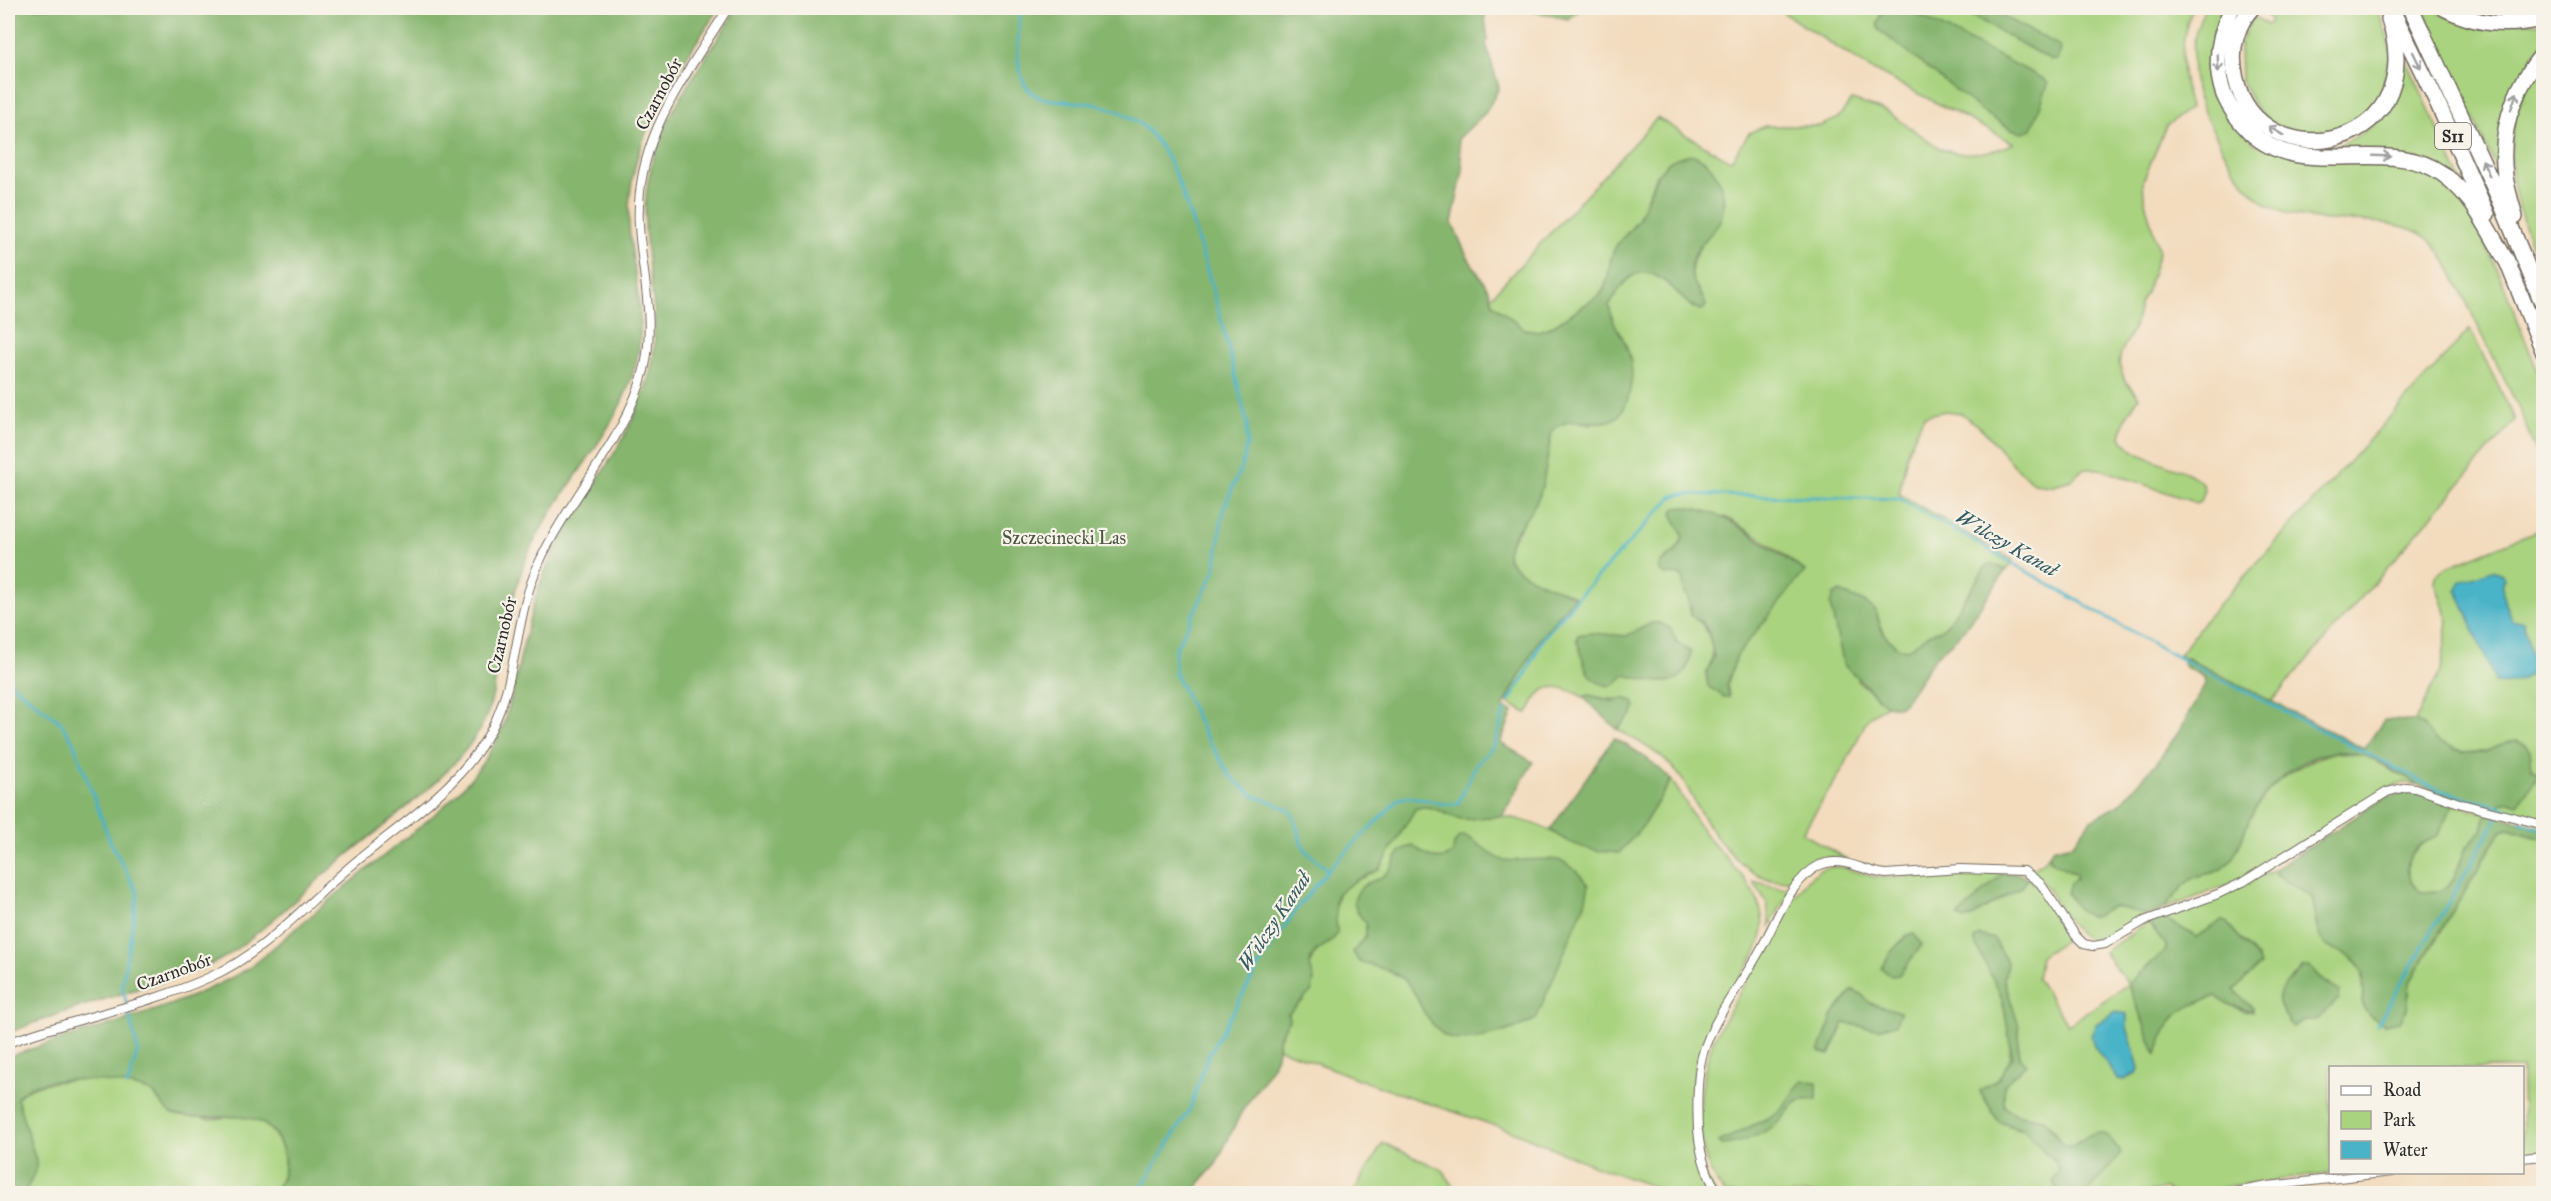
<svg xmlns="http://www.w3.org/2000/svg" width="2551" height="1201" font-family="'IM FELL Great Primer',serif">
  <rect width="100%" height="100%" fill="#f7f3e8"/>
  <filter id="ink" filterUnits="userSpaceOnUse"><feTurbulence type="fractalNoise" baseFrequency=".0167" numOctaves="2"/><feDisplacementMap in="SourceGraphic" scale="12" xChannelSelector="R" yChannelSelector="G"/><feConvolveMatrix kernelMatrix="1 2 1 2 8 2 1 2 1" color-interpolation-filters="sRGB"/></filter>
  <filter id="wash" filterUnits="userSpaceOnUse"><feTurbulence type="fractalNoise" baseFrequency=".008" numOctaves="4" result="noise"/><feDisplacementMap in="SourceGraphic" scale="24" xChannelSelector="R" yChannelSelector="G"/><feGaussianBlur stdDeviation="1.35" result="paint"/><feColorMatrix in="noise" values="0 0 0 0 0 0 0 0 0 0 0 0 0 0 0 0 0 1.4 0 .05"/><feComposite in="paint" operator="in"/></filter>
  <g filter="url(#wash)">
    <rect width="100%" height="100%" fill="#f3dcbe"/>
    <path fill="#a9d37f" stroke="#6a7f55" stroke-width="1.5" fill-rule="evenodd" d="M1776,8H2193C2178,41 2180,73 2190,108L2166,126L2143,181L2144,198L2159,252L2147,290L2140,304L2136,323L2121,353L2119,364L2125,381L2139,397L2125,419L2121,436C2133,469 2221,464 2201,501L2196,503L2101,469H2083L2071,480L2050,486L2042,485L2032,482L2015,467L1984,431L1961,413L1945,411L1924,416L1908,450L1899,494L2013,560L2006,570L1992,564L1987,565L1949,622L1941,631L1931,633L1907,650C1889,648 1881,628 1876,612L1857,680L1886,705L1868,718L1844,767L1802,833L1848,860C1841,858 1832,857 1825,858C1803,863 1797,886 1772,880C1741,872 1716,839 1700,812C1692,798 1686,781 1674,769C1659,752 1637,741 1617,729L1623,723V698C1607,703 1596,693 1583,697C1569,689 1549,680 1537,696C1533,702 1532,709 1527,713L1506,702L1539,640L1575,596C1554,586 1516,580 1507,554L1508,547L1540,495L1552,431C1563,418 1575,420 1591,425L1623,338L1612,322L1609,305C1614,298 1618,288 1624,281C1647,254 1677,293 1693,308L1704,299C1677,266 1700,248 1720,220L1656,175L1638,220L1615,248L1608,279L1600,295L1551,327L1538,331L1524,329L1493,304L1491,297L1657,118L1727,159H1732L1749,133L1765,126H1820L1837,119L1852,100L1886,111L1941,149C1962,157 1995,153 2014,143L1869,68ZM1725,517L1759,537L1805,571L1737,655L1727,685L1729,697L1706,673C1719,652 1711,628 1691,615C1688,605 1687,585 1682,576L1674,574L1660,563C1670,556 1681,548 1683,535Z
      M2205,8H2226L2212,60L2254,144L2395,162L2435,176L2460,198L2473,218L2500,276L2543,385V471L2521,413L2449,267C2443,256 2437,246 2427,238C2387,207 2306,236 2261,200C2236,180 2223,148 2208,121C2189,83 2186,46 2205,8Z
      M2239,8H2245C2241,23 2228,61 2229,74C2229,90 2240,103 2250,113C2261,124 2270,137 2285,142C2347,165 2407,113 2402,50L2462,182L2443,168L2282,145C2275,141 2268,138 2261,134C2221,104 2215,49 2239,8Z
      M2261,8H2376L2385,29L2391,53L2378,103L2350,127L2314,136L2277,126L2257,110L2241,80L2240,44L2251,20L2257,18L2267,25L2271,21Z
      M2422,8H2432L2445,16L2543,24V44L2533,55L2499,174Z
      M2454,8H2543V13L2503,20Z
      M2543,61V275C2518,211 2496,161 2524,92C2528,82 2537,71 2543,61Z
      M2470,329L2515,420L2270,703L2179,655L2204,621Z
      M2543,528V823L2494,809L2501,802L2508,801L2540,771L2535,772L2530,762L2504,743C2485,757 2454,756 2436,741C2428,734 2424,726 2415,721L2441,670L2448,621L2435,582L2436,576L2445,568Z
      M2335,752L2364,755L2419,785L2404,783L2394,786L2239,881L2161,910C2170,901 2179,887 2190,880C2201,872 2214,876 2224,867C2237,857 2242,837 2248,823C2263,785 2298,763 2335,752Z
      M1671,780C1684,797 1692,817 1705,834C1726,861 1761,886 1763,924C1764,947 1744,970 1733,989C1721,1009 1709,1028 1701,1049C1686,1090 1688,1158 1716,1193H1678L1660,1189L1595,1166L1517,1133L1374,1085L1278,1048C1278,1035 1289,1025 1288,1014L1296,1004L1303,1001C1307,979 1306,952 1329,943L1338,893L1355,881L1369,875L1383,862L1415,809C1434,801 1446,819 1464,819C1469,819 1474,817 1478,816C1506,813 1541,823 1563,839L1642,827Z
      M2453,804L2486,813L2482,831L2474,838L2460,861L2454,879L2447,887L2440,891L2421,892C2408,883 2406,872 2409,857L2444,824Z
      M2508,829L2543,839V1151L2523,1153L2522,1068H2330V1172L2335,1173L2228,1186L2199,1193H2169L2166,1189L2151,1191V1193H2084L2093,1186L2079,1140C2076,1145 2073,1147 2067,1146C2058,1144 2056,1130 2048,1125C2033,1117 2015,1117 2004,1106V1085L2019,1057V1026L2004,980L2007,962L1997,986C2003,1000 2005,1013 2008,1028C2014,1063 2010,1072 1980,1091L1999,1122L2024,1130L2055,1162L2059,1170L2055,1188L2059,1193L1726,1194C1689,1157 1698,1081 1714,1038L1790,903L1807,880L1821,869L1838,866L1875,877L1888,878L1957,873H2003L2022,887L2028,878L2037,886L2071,936L2041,956L2037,978L2068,1025L2128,984L2104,952L2148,922L2166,945L2156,1054C2173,1013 2174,1011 2216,996L2226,1003L2246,1012L2252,1008L2233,991L2260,965L2257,958L2226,922L2221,921L2197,937L2161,917L2205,903L2275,869V874C2286,884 2300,887 2312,898C2317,913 2314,934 2327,946C2331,949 2339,951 2344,953C2370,968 2363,980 2362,1005L2369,1015L2384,1024L2407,1009L2410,982L2501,831ZM2310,967L2324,982L2336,988L2314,1021C2305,1017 2300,1022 2293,1027ZM1853,990L1861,994L1869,1003L1900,1012L1879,1029L1844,1023L1830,1055L1833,1015Z
      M2049,854L2050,860L2076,874V879L2096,916L2113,906L2147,914C2132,922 2117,936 2101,939C2068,946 2056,885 2030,871L2044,861Z
      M1753,881L1779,888L1792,887L1770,926L1767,903Z
      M81,1079C97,1079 139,1084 152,1092C156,1095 157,1100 161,1103C167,1109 182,1111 191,1114C196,1115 202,1118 208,1119C222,1120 235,1113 249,1117C282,1126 296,1168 272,1193H24L36,1171V1161L17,1099C29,1081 61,1082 81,1079Z
      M1383,1143L1443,1170L1453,1186L1466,1193H1353Z"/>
    <path fill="#86b56e" stroke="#58704c" stroke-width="1.5" d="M8,8H719C676,73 626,140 629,223C631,268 647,313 637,358C622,430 558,488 528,554C512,591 506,633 497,673C494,688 492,705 485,719C461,773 381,826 335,865C306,890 278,917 248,940C239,947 230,955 220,960C189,975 156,983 124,993C84,1005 46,1018 8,1033Z
      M737,8H1494L1484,11L1488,40L1486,44L1499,88L1486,112L1458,139L1463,170L1452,223L1468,258L1489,290L1493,304L1524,329L1538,331L1551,327L1600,295C1612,281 1606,263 1615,248C1620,238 1632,230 1638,220C1652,196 1652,163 1683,156C1688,155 1690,153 1696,156C1718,166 1731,199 1719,222C1711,237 1695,246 1691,264C1688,281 1702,291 1706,306L1702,310C1688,307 1682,297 1673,288C1641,259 1627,275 1609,305C1611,320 1617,327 1623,339C1633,359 1634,377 1628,398C1615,444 1574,406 1552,431C1547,452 1547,475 1539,496C1532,515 1513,530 1508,548C1499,571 1560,590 1575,596L1539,640L1503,707L1513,712L1500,743L1533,762L1502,816C1492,816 1469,820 1462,819C1445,816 1433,802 1415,809L1379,870L1355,881L1338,893L1335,900L1337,933L1333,940L1316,951L1311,957L1310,965L1314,980L1312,991L1288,1014L1289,1020L1278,1038V1051L1273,1066L1242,1111L1216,1164L1200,1182L1195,1193H272C283,1182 287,1167 283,1151C267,1098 213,1125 175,1115C162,1112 161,1095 149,1091C120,1080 36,1070 17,1098L36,1161V1171L24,1193H8V1057C88,1028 175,1012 249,968C290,934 330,899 371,866C419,827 474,790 500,733C509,714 512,693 517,673C526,632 534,591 553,554C585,492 638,433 652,364C662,314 644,266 645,217C645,131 696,77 737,8Z
      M1516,8H1577L1578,12L1568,19Z
      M1883,8H1905L2044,79L2048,84L2032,129L2023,132L2011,129L1986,114L1879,30L1877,24Z
      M1958,8H1986L2058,45L2061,50L2057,60H2050Z
      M1685,507C1734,512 1765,548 1805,571L1737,655L1727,685L1729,697H1724L1708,686L1706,673L1714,656L1708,631L1703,623L1691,615V603L1685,593L1682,576L1674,574L1665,575L1659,570L1660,563C1668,558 1686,546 1682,534C1679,526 1674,521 1672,512L1676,508Z
      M1992,564L2006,570L1960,635L1936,656L1905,702L1899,707L1886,705L1844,665L1830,605L1834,594L1840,592C1851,597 1870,601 1876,613C1879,617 1878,622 1880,626C1885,637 1895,649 1907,650L1931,633L1941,630L1949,622L1987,565Z
      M1652,623H1660L1670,628L1677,642L1691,652C1686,694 1655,682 1625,675L1612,686C1587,684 1585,668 1580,649C1578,643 1575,642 1578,635L1591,633L1626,636Z
      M2187,658L2364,749L2384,720L2415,721L2421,724L2438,742L2463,752H2485L2504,743L2516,741L2525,745L2530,751L2532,768L2535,772L2542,770L2518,804C2507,800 2502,801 2494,809C2472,803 2449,798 2428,789C2399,777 2370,749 2337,752C2300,755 2264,788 2249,820C2242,835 2239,852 2227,865C2216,876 2202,872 2190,880C2176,890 2165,918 2144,914C2133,911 2124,908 2113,906C2107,909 2101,914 2096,916C2083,920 2072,902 2067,893L2070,883L2076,879V874C2068,866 2042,867 2052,849L2073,844L2090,821L2120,804L2158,761L2179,731L2205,684L2204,677L2184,666L2183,661Z
      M1589,695L1612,701L1623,698L1633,701L1636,707L1632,715L1617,729L1583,697Z
      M1614,738C1635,750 1655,762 1671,780L1642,827L1619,853C1591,851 1573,847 1550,830Z
      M2412,792L2453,804C2448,814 2445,825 2438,834C2432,840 2424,842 2418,847C2402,861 2405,880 2421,892L2440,891L2447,887L2453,879L2466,848L2482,830L2486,813L2543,828V839L2508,829L2501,831L2410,982L2407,1009L2400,1021L2384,1024L2369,1015L2362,1005C2363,980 2370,968 2344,953C2339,951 2331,949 2327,946C2313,934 2317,913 2312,898C2300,887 2286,884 2275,874V869L2388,796Z
      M1464,836C1481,842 1488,856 1504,860C1510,861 1517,860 1523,860C1560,859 1564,855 1589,885L1585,903L1536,1019C1517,1029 1468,1046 1447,1037C1441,1034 1434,1026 1430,1021C1421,1011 1418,996 1409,985C1398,971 1376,967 1359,962L1353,952L1366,935V923L1357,912L1354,901C1361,877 1375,886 1388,872C1399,860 1393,850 1413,846C1427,855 1438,865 1453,853L1454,844L1459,837Z
      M2003,873L2021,874L2028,878L2022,887L1970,918L1963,920L1958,916Z
      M2161,917L2197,937L2221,921L2226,922L2257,958L2260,965L2234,990L2252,1008V1012L2225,1003L2216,996C2174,1011 2172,1013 2156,1055L2128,984L2166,950V945L2148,922Z
      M1914,934L1922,945L1899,975L1891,976L1881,968L1891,952L1907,935Z
      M1979,935L1994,939L2007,962L2004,980L2019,1026V1057L2026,1064L2004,1085V1106L2016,1114L2044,1119C2050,1126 2056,1139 2064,1145C2076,1153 2089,1124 2106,1135C2112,1139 2117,1148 2121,1153L2093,1186L2084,1193H2059L2053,1182L2059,1170L2055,1162L2024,1130L1999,1122L1980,1091L1999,1078L2012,1056L2003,1000L1975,943L1974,939Z
      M2302,967H2310L2324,982L2340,991L2339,999L2317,1020H2303L2293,1027C2269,995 2277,994 2302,967Z
      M1853,990L1861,994L1870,1003L1900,1012L1896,1024L1879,1029L1844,1023L1829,1055L1819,1052L1833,1015Z
      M1803,1081L1817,1082V1099C1812,1100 1807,1099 1803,1100C1792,1101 1787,1116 1779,1122C1764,1134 1741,1144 1722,1145L1719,1142L1778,1113C1788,1104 1792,1089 1803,1081Z"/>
    <path fill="#4ab3c8" stroke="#3a6f7a" stroke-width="1.5" d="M2493,570L2501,573L2504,578C2500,594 2505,607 2513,621H2523L2535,669C2524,681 2512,685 2496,683L2457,590L2461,581Z
      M2115,1012L2127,1014V1027L2139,1068L2138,1072L2124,1080L2118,1079L2094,1046L2091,1036L2096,1024Z"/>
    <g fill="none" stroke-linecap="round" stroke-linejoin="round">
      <path stroke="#4ab3c8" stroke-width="3" d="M1021,8C1018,33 1009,94 1046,99C1073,103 1097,101 1122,113C1131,118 1141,123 1148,131C1176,162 1185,200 1197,238C1217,299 1232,361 1247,423V443L1243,462L1223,511L1215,571L1175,650V673L1204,733L1231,777L1254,796L1272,802L1289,810L1294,817L1301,842L1307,852L1328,870
        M8,681L60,722L73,741L110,841L138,894L122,985L138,1051L127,1086
        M1509,701L1523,680L1543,638L1581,594L1672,497L1681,494L1900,499L2164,650L2436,789L2544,819
        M2520,822L2544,830
        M2377,1025L2499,816
        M1137,1194L1190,1109L1207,1058L1263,959L1295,911L1328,870L1399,799C1420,793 1437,808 1458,803L1477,763L1494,746L1505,709"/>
    </g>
  </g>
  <g filter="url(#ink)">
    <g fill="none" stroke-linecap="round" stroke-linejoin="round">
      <defs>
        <path id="minor" d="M8,1043C74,1018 146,1006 210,977C263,954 302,908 345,871C395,827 461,789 492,728C518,677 515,615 539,563C568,499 628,436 644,370C656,322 642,274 639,226C634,138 685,78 728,8
          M2522,1158L2544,1156
          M1720,1194C1705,1176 1700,1152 1698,1130C1697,1109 1697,1086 1700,1066C1706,1025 1744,982 1763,945C1777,919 1792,878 1820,865C1842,855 1864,872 1886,874L1960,869L2024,871L2040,883L2076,936L2084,944L2093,946L2105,944L2144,921L2218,894L2243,882L2387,792L2406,787L2415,788L2462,804L2544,825
          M2224,1194L2268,1186L2392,1172"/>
        <path id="motorway" d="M2232,8C2218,36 2213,64 2224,95C2230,109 2239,121 2250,132C2301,180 2375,139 2433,168C2471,188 2489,233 2510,267
          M2252,8C2238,23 2231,46 2234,67C2246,184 2434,157 2389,19
          M2391,8L2438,104L2487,214
          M2411,8L2499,198L2544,307
          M2444,8C2476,25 2508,28 2544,18
          M2515,217C2512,204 2507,190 2505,176C2499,130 2514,88 2544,52
          M2506,259L2544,353"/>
      </defs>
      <use href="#minor" stroke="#71695e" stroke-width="10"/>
      <use href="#motorway" stroke="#71695e" stroke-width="18"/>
      <use href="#minor" stroke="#fff" stroke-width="8"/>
      <use href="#motorway" stroke="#fff" stroke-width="15"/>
    </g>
    <defs><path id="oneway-shaft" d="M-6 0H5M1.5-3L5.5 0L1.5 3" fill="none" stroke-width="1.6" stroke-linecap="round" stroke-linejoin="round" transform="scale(1.5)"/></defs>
    <g stroke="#a0a0a0">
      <use href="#oneway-shaft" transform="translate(2417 60) rotate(64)"/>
      <use href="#oneway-shaft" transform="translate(2218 63) rotate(88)"/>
      <use href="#oneway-shaft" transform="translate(2514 101) rotate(-70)"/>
      <use href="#oneway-shaft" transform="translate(2276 131) rotate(-149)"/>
      <use href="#oneway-shaft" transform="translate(2382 156) rotate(2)"/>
      <use href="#oneway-shaft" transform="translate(2486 168) rotate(-114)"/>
    </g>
  </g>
  <g text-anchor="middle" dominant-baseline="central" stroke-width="4.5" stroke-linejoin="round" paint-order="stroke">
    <rect fill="#f7f3e8" stroke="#686764" stroke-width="1.5" x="2435" y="123" width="36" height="26" rx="4.5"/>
    <g font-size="16" font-weight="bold" fill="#2b2b2b">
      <text x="2453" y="136">S11</text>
    </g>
    <g font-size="18" fill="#2b2b2b" stroke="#f7f3e8">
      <text transform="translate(659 94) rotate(-62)">Czarnobór</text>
      <text transform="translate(502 635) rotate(-77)">Czarnobór</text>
      <text transform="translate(174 972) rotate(-20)">Czarnobór</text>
    </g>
    <g font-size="18" fill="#4a5540" stroke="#f7f3e8">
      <text x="1064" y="538">Szczecinecki Las</text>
    </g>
    <g font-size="20" font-style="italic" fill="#365b62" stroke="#f7f3e8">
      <text transform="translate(2007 543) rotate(30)">Wilczy Kanał</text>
      <text transform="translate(1274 921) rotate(-56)">Wilczy Kanał</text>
    </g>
  </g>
  <rect width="2551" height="1201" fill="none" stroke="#f7f3e8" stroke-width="30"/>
  <rect x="2329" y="1066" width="195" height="108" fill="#f7f3e8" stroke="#a5a39c" stroke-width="1.5"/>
  <rect x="2341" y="1086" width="30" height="9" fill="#ffffff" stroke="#a5a39c" stroke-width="1.5"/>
  <text x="2383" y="1096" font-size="18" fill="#2b2b2b">Road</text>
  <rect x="2341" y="1111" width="30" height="18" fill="#a9d37f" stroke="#a5a39c" stroke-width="1.5"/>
  <text x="2383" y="1126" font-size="18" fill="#2b2b2b">Park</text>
  <rect x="2341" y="1141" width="30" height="18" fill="#4ab3c8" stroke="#a5a39c" stroke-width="1.5"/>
  <text x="2383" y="1156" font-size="18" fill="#2b2b2b">Water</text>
</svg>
